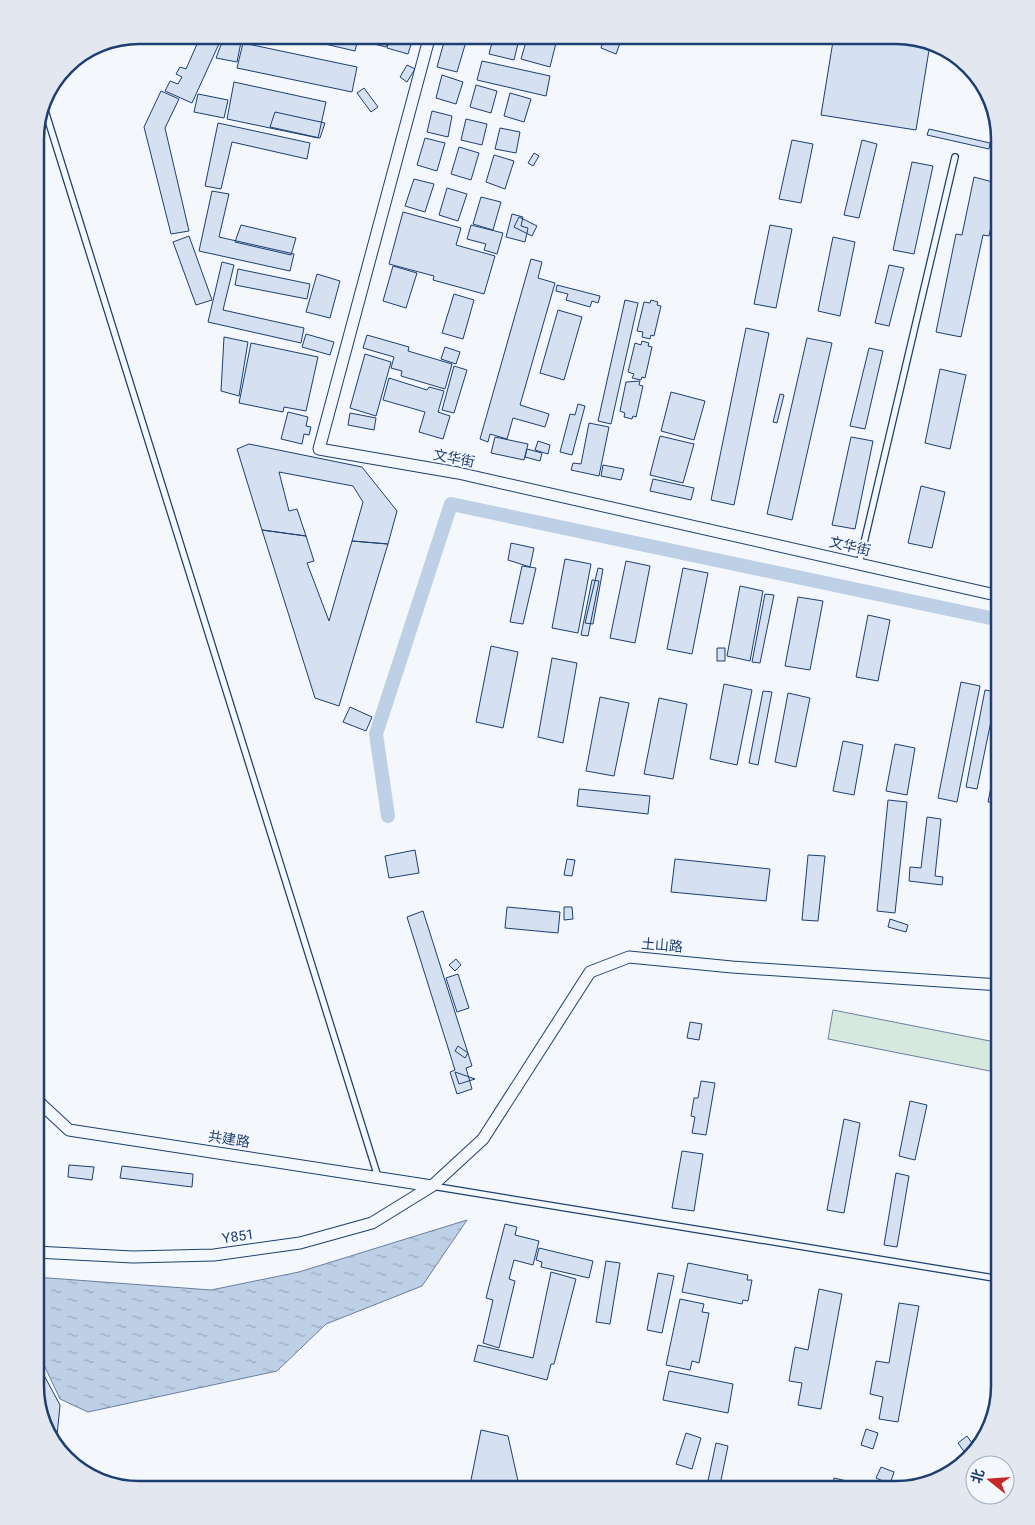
<svg xmlns="http://www.w3.org/2000/svg" width="1035" height="1525" font-family="Roboto,'Noto Sans SC',sans-serif">
  <defs>
    <pattern id="water-ripples" width="26" height="14" patternUnits="userSpaceOnUse" patternTransform="scale(1.25)"><rect width="26" height="14" fill="#bed0e5"/><path d="M2 4q2-2 4 0t4 0M15 11q2-2 4 0t4 0" fill="none" stroke="#9aaabe"/></pattern>
  </defs>
  <rect width="100%" height="100%" fill="#f4f7fb"/>
  <path fill="#d7e8df" stroke="#687fa3" d="M833,1010L1000,1043V1073L828,1039Z"/>
  <path fill="url(#water-ripples)" stroke="#687fa3" d="M467,1220L422,1286L326,1324L277,1371L88,1412L60,1399L45,1367L35,1356V1277L211,1290L299,1272Z"/>
  <g fill="none" stroke-linecap="round" stroke-linejoin="round">
    <path stroke="#bed0e5" stroke-width="14" d="M388,816L376,734L451,504L1000,620"/>
  </g>
  <path fill="#d5e0f0" stroke="#1d3f73" d="M201,35H223L192,103L165,91L170,81L178,84L182,77L176,74L180,67L186,69Z
    M281,35H299L297,44L279,39Z
    M299,35H359L355,51L299,38Z
    M359,35H389L386,47L358,40Z
    M390,35H414L408,54L387,48Z
    M446,35H468L457,72L437,67Z
    M494,35H520L514,60L489,54Z
    M528,35H558L550,67L521,59Z
    M605,35H623L616,54L601,48Z
    M834,35H903L930,44L916,130L821,115Z
    M224,37L241,42L237,62L216,58Z
    M243,43L357,67L352,92L237,68Z
    M482,61L550,76L546,96L477,80Z
    M407,65L415,69L407,82L400,77Z
    M442,75L463,82L456,104L436,98Z
    M234,82L326,102L318,138L227,119Z
    M476,85L497,91L491,113L470,107Z
    M364,88L378,107L371,112L357,93Z
    M161,91L179,99L165,128L189,231L171,234L144,127Z
    M510,93L531,99L524,122L504,116Z
    M198,94L228,100L224,118L194,112Z
    M432,111L452,116L448,137L427,132Z
    M275,112L325,123L320,138L270,127Z
    M466,119L487,124L482,145L461,140Z
    M218,123L310,143L307,159L232,142L221,189L205,186Z
    M500,128L520,132L516,153L495,149Z
    M929,129L990,143L989,149L927,135Z
    M425,138L445,143L437,171L417,165Z
    M792,140L813,144L801,203L779,199Z
    M862,140L877,144L859,218L844,215Z
    M459,147L479,153L471,180L451,174Z
    M534,153L539,156L533,166L528,163Z
    M494,155L514,161L505,189L486,182Z
    M912,162L933,166L914,254L893,250Z
    M974,177L1000,184L989,236L983,235L961,337L936,332L956,234L962,235Z
    M414,179L434,184L425,212L405,206Z
    M447,188L467,194L458,221L439,215Z
    M212,191L229,194L219,237L294,254L290,271L199,251Z
    M481,197L501,202L493,230L473,224Z
    M403,212L461,228L456,245L495,256L484,294L433,280L434,276L389,264Z
    M512,214L523,217L521,226L528,228L525,242L506,237Z
    M519,217L537,226L532,236L514,227Z
    M241,225L296,238L291,255L235,242Z
    M471,225L503,233L497,254L484,250L486,244L467,239Z
    M770,225L792,229L776,308L754,304Z
    M189,236L212,300L196,305L173,242Z
    M833,237L855,242L840,316L818,311Z
    M531,259L542,262L538,278L555,283L520,405L549,414L545,427L513,418L507,439L490,434L488,442L480,439Z
    M222,262L234,265L223,310L304,328L301,343L208,322Z
    M889,265L904,268L889,326L875,323Z
    M393,266L417,273L406,308L383,301Z
    M238,269L310,284L307,299L235,285Z
    M317,274L340,281L330,318L306,312Z
    M557,285L600,296L598,303L592,301L590,307L566,300L568,294L556,291Z
    M454,294L474,300L463,339L442,333Z
    M625,300L638,303L611,424L598,421Z
    M651,300L658,302L657,305L661,306L654,336L651,335L650,339L642,337L643,332L637,331L644,302L650,303Z
    M558,310L582,317L564,380L540,373Z
    M746,328L769,333L734,505L711,500Z
    M306,334L334,342L330,355L302,347Z
    M367,335L409,347L408,351L452,364L445,389L401,376L402,371L391,368L394,357L363,348Z
    M224,337L248,342L239,396L221,391Z
    M807,338L832,343L792,520L767,514Z
    M642,341L649,343L648,346L652,347L645,378L642,377L641,380L632,378L634,374L628,372L635,343L641,345Z
    M251,343L318,357L306,411L284,407L283,412L239,403Z
    M445,347L460,352L456,364L441,359Z
    M869,348L883,351L865,429L850,426Z
    M365,354L391,362L376,416L350,408Z
    M454,366L467,370L454,413L442,410Z
    M940,369L966,375L950,449L925,443Z
    M389,378L427,390L429,387L444,391L438,412L450,416L443,439L419,432L425,412L383,400Z
    M640,381L639,385L643,386L636,417L633,416L632,419L624,417L625,413L620,411L626,382Z
    M671,392L705,401L694,440L661,431Z
    M780,394L784,395L777,423L773,422Z
    M578,404L585,406L572,455L560,452L570,414L575,415Z
    M288,412L308,417L306,426L311,427L309,435L304,434L302,444L281,439Z
    M350,413L376,418L374,430L348,425Z
    M589,423L609,427L599,476L571,470L573,463L581,464Z
    M660,436L694,444L683,483L650,475Z
    M495,437L528,444L524,460L491,453Z
    M851,437L873,441L855,529L832,525Z
    M538,441L550,445L548,454L535,450Z
    M249,444L362,467L397,511L388,544L352,541L363,502L353,486L279,472L289,511L297,509L306,536L262,530L237,449Z
    M527,449L542,453L540,461L525,457Z
    M603,465L624,469L621,480L601,476Z
    M653,479L694,488L691,500L650,491Z
    M921,486L945,492L932,548L908,543Z
    M262,530L306,536L314,561L307,563L329,621L352,541L388,544L339,706L315,698Z
    M511,543L534,548L530,567L508,560Z
    M565,559L591,564L578,633L552,628Z
    M626,561L650,566L635,643L610,638Z
    M522,566L536,568L523,624L510,622Z
    M598,568L603,569L593,624L585,623Z
    M683,568L708,573L692,654L667,649Z
    M592,580L599,581L588,636L581,635Z
    M740,586L763,591L750,661L727,656Z
    M765,594L774,595L760,663L752,662Z
    M798,597L823,601L810,670L785,666Z
    M868,615L890,620L878,681L856,677Z
    M491,646L518,652L503,728L476,722Z
    M717,648H725V661H717Z
    M552,658L577,663L563,743L538,737Z
    M961,682L980,686L957,802L938,798Z
    M724,684L752,690L737,765L710,759Z
    M985,690L997,692L977,789L966,787Z
    M763,691L772,692L758,765L749,763Z
    M788,693L810,698L796,767L775,762Z
    M600,697L629,703L614,776L586,771Z
    M659,698L687,704L673,779L644,774Z
    M350,707L372,717L366,731L343,722Z
    M843,741L863,745L854,795L833,791Z
    M1000,741V804L988,802Z
    M895,744L915,748L907,795L886,791Z
    M579,789L650,796L648,814L577,806Z
    M888,800L907,802L895,913L877,911Z
    M927,817L941,819L935,876L943,877L942,885L909,881L910,867L921,868Z
    M1000,828V864L996,863Z
    M415,850L419,873L389,878L385,856Z
    M808,855L825,856L818,921L802,920Z
    M567,859L575,860L572,876L564,875Z
    M675,859L770,869L766,901L671,892Z
    M507,907L560,912L558,933L505,928Z
    M564,907H572L573,919L564,920Z
    M423,911L472,1066L466,1068L472,1089L457,1094L450,1072L455,1070L407,917Z
    M890,919L908,925L906,932L888,927Z
    M456,959L461,965L455,971L449,965Z
    M458,974L469,1008L457,1012L446,978Z
    M690,1022L702,1024L699,1040L687,1038Z
    M458,1046L468,1053L465,1058L455,1051Z
    M455,1072L475,1079L459,1084Z
    M701,1081L715,1083L706,1135L692,1133L695,1117L691,1116L694,1098H698Z
    M910,1101L927,1105L915,1160L899,1156Z
    M844,1119L860,1123L844,1213L827,1210Z
    M35,1148H43V1187H35Z
    M35,1149H40V1188H35Z
    M682,1151L703,1154L694,1211L672,1208Z
    M69,1165L94,1167L92,1180L68,1177Z
    M122,1166L193,1174L192,1187L120,1178Z
    M896,1173L909,1176L897,1247L884,1245Z
    M505,1224L517,1227L515,1235L539,1241L533,1265L514,1260L509,1279L515,1281L499,1348L483,1343L493,1300L486,1298Z
    M539,1248L593,1261L589,1278L541,1267L542,1262L536,1260Z
    M606,1261L620,1263L610,1324L596,1322Z
    M688,1263L748,1275L747,1280H752L748,1301L743,1300L742,1304L682,1292Z
    M551,1272L576,1279L554,1364H551L547,1380L474,1361L478,1345L533,1358Z
    M658,1273L674,1276L662,1333L647,1330Z
    M819,1289L842,1294L821,1409L798,1405L802,1383L789,1381L795,1347L808,1350Z
    M680,1299L704,1304L702,1312L709,1313L699,1363L692,1361L690,1370L666,1365Z
    M899,1303L919,1306L898,1422L879,1419L883,1397L870,1394L876,1361L889,1363Z
    M35,1365L39,1366L60,1405L56,1446L49,1438L35,1386Z
    M669,1371L733,1384L728,1413L663,1400Z
    M866,1429L878,1433L873,1449L861,1445Z
    M481,1430L508,1436L520,1490H469Z
    M686,1433L701,1438L692,1469L676,1464Z
    M967,1436L974,1446L965,1453L958,1443Z
    M716,1443L728,1446L719,1490H706Z
    M881,1467L894,1472L890,1484L876,1478Z
    M834,1478L855,1483L853,1490H832Z
    M672,1483L688,1488L687,1490H670Z
    M785,1484L801,1489L800,1490H783Z"/>
  <g fill="none" stroke-linecap="round" stroke-linejoin="round">
    <defs>
      <path id="service" d="M43,104L378,1177
        M859,564L955,157
        M432,1186L1000,1279"/>
      <path id="minor" d="M430,35L319,449L458,473L1000,596
        M35,1096L41,1104L69,1130L432,1186
        M35,1252L133,1257L214,1255L300,1243L372,1223L432,1186L483,1139L590,972L629,957L732,967L1000,985"/>
    </defs>
    <use href="#service" stroke="#1d3f73" stroke-width="8"/>
    <use href="#minor" stroke="#1d3f73" stroke-width="13"/>
    <use href="#service" stroke="#f4f7fb" stroke-width="5.5"/>
    <use href="#minor" stroke="#f4f7fb" stroke-width="11"/>
  </g>
  <g text-anchor="middle" dominant-baseline="central" stroke-width="4" stroke-linejoin="round" paint-order="stroke">
    <g font-size="14" fill="#1d3f73" stroke="#f4f7fb">
      <text transform="translate(454 458) rotate(11)">文华街</text>
      <text transform="translate(850 546) rotate(13)">文华街</text>
      <text transform="translate(662 945) rotate(5)">土山路</text>
      <text transform="translate(229 1139) rotate(9)">共建路</text>
      <text transform="translate(238 1236) rotate(-8)">Y851</text>
    </g>
  </g>
  <path d="M0 0H1035V1525H0ZM139 44H896A95 95 0 0 1 991 139V1386A95 95 0 0 1 896 1481H139A95 95 0 0 1 44 1386V139A95 95 0 0 1 139 44Z" fill="#e3e8f0" fill-rule="evenodd"/>
  <path fill="none" stroke="#1d3f73" stroke-width="2.5" d="M139 44H896A95 95 0 0 1 991 139V1386A95 95 0 0 1 896 1481H139A95 95 0 0 1 44 1386V139A95 95 0 0 1 139 44Z"/>
  <g transform="translate(990 1480) rotate(287)"><circle r="24" fill="#f4f7fb" stroke="#9eadc5"/>
  <path d="M0-4L9 19L0 12L-9 19Z" fill="#c62828"/>
  <text y="-8" font-size="14" font-weight="bold" text-anchor="middle" fill="#1d3f73">北</text>
  </g>
</svg>
